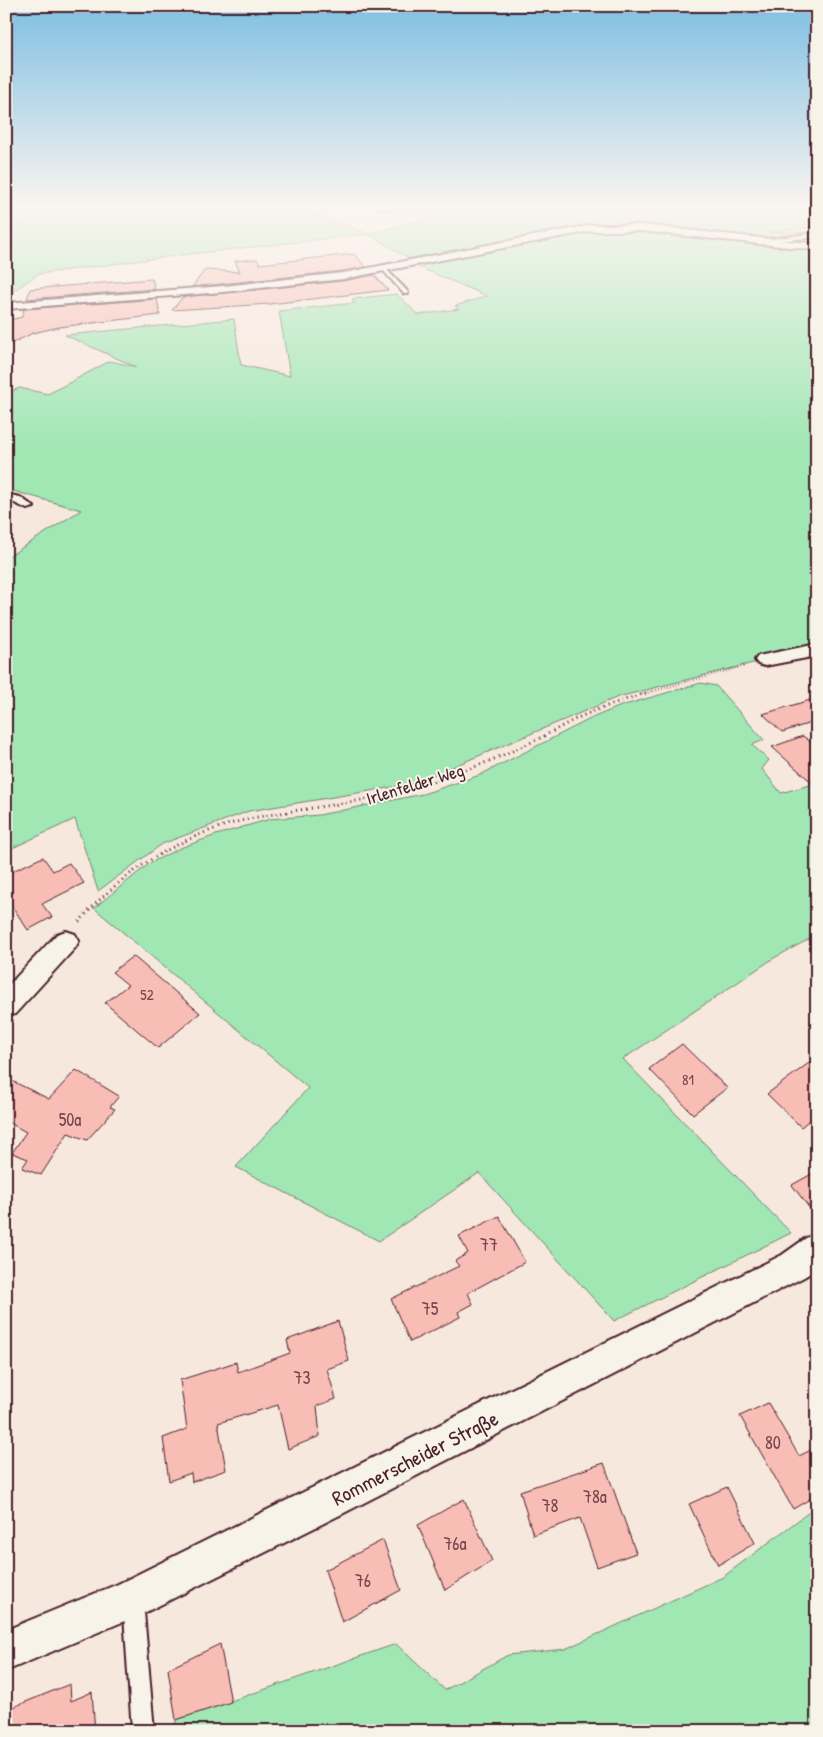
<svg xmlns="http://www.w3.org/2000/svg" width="823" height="1737" font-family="'Patrick Hand',sans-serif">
  <rect width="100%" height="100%" fill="#f7e8de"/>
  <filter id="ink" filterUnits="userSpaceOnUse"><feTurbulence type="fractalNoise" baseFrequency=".02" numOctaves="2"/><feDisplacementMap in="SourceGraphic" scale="10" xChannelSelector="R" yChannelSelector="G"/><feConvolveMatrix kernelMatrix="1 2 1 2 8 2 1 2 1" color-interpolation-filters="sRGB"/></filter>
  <g filter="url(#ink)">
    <path fill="#a0e7b4" stroke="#758370" d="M6,207H293L369,234L450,212L482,207H817V219H813L812,227L769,232H815L803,243L608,224L566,228L411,260L369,234L181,255L38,274L6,296Z
      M594,229L627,230L817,248V647L618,697L412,784L249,811L162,844L98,891L75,819L6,851V558L81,510L6,489V394L19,388L48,394L110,361L136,367L65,335L234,319L241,365L290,376L279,311L355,303L352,299L397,294L418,315L459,309L455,306L487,296L416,266Z
      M701,683L716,686L764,740L752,745L769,760L762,769L781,793L817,783V935L774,958L623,1059L791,1233L614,1321L479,1173L379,1241L236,1167L308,1088L94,908L150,863L180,848L216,835L270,819L319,815L423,794L480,775L594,717L621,706Z
      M817,1506V1731H174L176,1720L396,1644L445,1690L508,1655L565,1649L723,1577Z"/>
    <path fill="#f8bdb5" stroke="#4a1f2b" d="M354,254L366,267L343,271L192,287L205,270L240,272L235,261L257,259L260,264Z
      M374,275L388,290L270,304L172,310L183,297L343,281Z
      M152,279L155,289L27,299L30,289Z
      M157,299L160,315L59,327L33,333L6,346V321L22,317L24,309Z
      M817,698V721L782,732L763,714Z
      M803,736L817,747V787L772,747Z
      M43,857L53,871L69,863L84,883L42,904L52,917L28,930L6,897V874Z
      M133,956L200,1013L158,1048L105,1003L128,985L112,972Z
      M682,1044L727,1088L693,1114L649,1069Z
      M817,1057V1114L801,1127L767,1094Z
      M76,1070L119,1096L110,1107L115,1109L87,1140L68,1133L41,1175L22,1168L28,1159L12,1153L26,1132L6,1121V1078L49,1099Z
      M817,1171V1218L792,1185Z
      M499,1216L525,1262L468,1293L473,1304L458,1312L460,1317L410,1342L391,1299L459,1266L455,1261L468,1253L459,1236Z
      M338,1321L349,1361L327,1369L336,1399L317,1406L320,1436L288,1449L278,1405L218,1423L226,1470L192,1482L191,1473L169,1481L163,1438L187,1429L180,1380L236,1362L238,1372L290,1353L287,1340Z
      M768,1403L799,1456L817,1447V1495L793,1509L740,1416Z
      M604,1463L636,1553L597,1567L580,1518L533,1535L520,1491Z
      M727,1487L755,1543L718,1565L689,1504Z
      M464,1499L492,1561L445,1590L418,1525Z
      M383,1540L401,1590L342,1622L325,1570Z
      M220,1644L231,1702L176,1720L168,1669Z
      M70,1684L71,1701L92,1692L95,1731H6V1710Z"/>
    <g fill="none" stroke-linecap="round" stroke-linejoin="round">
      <defs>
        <path id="lane" d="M379,207H460L380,209L378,208Z
          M817,233V237L756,243L753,241Z
          M381,268H385L408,292V294H404Z
          M6,494L20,497L34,507L27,509L6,499Z
          M133,1590L140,1593L143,1600L154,1731H132L123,1600L126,1593Z"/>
        <path id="street" d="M591,225H640L817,244V250L640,231H591L343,279L223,292L6,309V303L223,286L343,273Z
          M817,644V656L765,666L758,664L755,660L758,656Z
          M66,931L75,934L79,941L75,948L15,1014L6,1017V988L57,934Z
          M817,1233V1269L804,1277L344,1513L146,1612L6,1671V1630L118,1584L782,1255L806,1238Z"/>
      </defs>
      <use href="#lane" stroke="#4a1f2b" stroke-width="4"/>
      <use href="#street" stroke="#4a1f2b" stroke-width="4"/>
      <path stroke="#4a1f2b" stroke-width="1" stroke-dasharray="0.5 2" stroke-linecap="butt" d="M6,225L26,223L66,207
        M448,238L526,207"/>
      <path stroke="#4a1f2b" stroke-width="2.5" stroke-dasharray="0.5 2.5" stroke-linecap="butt" d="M642,694L744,666"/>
      <path stroke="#4a1f2b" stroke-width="3" stroke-dasharray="1 4" stroke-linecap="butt" d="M79,922C125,868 188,831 258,817C315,806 374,802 429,783C460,773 491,761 521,747C542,738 561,726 582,716C602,707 624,700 646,693"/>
      <use href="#lane" fill="#f7f3e8" fill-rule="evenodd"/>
      <use href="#street" fill="#f7f3e8" fill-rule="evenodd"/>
    </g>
  </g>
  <linearGradient id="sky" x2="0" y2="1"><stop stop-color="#7ebfe2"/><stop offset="0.46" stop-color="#fbf5f0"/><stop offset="1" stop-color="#fbf5f0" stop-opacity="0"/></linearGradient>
  <rect width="823" height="450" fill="url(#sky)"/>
  <g text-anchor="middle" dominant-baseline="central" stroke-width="4" stroke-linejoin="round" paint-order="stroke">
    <g font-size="15" fill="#76464e">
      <text x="147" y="994">52</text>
      <text x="688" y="1079">81</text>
    </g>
    <g font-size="18" fill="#4a1f2b" stroke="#f7f3e8">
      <text transform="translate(415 784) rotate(-17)">Irlenfelder Weg</text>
    </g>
    <g font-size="18" fill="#76464e">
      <text x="70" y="1119">50a</text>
      <text x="489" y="1244">77</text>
      <text x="430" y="1308">75</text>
      <text x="302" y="1377">73</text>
      <text x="773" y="1442">80</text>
      <text x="595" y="1496">78a</text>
      <text x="550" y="1505">78</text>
      <text x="455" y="1543">76a</text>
      <text x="363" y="1580">76</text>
    </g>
    <g font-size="21" fill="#4a1f2b" stroke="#f7f3e8">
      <text transform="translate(415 1458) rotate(-27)">Rommerscheider Straße</text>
    </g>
  </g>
  <rect width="823" height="1737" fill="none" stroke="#f7f3e8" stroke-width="25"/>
  <rect x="12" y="12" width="798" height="1712" fill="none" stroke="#4a1f2b" stroke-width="2" filter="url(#ink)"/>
</svg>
